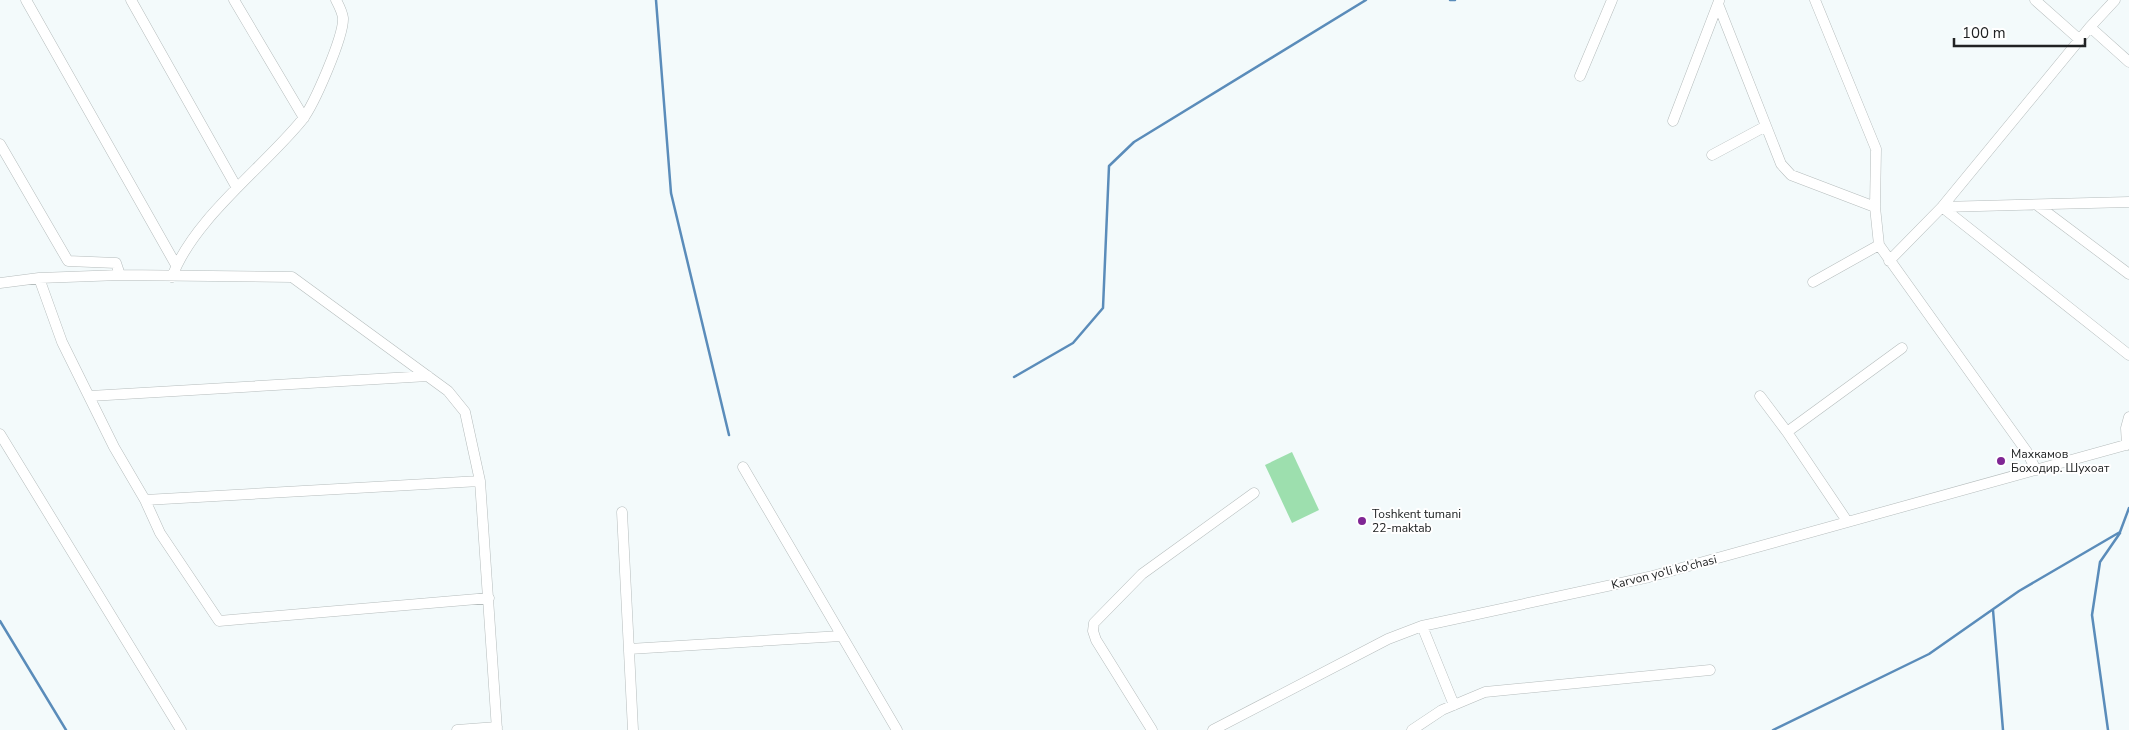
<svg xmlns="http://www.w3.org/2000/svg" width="2129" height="730" font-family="'Nunito Sans',sans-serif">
  <rect width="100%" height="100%" fill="#f3fafb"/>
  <path fill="#9ddfae" d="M1292,452L1319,510L1292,523L1265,465Z"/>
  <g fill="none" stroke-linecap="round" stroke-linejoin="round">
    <path stroke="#5a8cba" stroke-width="2.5" d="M656,0L671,193L729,435
      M1450,0H1455
      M1014,377L1073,343L1103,308L1109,166L1134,142L1366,0
      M1993,610L2003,730
      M0,621L66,730
      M1773,730L1929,654L2019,591L2120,532L2129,508
      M2108,730L2092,615L2100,562L2120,533"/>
    <defs>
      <path id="minor" d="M26,0L176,265
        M131,0L237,188
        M234,0L304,118
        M1815,0L1876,149L1875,207L1879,245L2027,452L2036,470
        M2035,0L2080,40
        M1718,4L1781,164L1791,175L1875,207
        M2090,27L2129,62
        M1580,76L1612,0
        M1673,121L1719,1
        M0,144L68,261L116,263L120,275
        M1712,155L1766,126
        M2037,205L2129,274
        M1942,207L2129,355
        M1942,207L2129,202
        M1889,261L1942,207L2090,27L2115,0
        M172,277C193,219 264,167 302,120C314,105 344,36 343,18C342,11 339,6 336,0
        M39,278L62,342L114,447L145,500L160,533L219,621L489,598
        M1813,282L1879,245
        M0,283L39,278L120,275L292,277L448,391L465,412L480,481L497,730
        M90,396L428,376
        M1760,396L1787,432L1847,521
        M1787,432L1902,348
        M0,434L181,730
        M2127,445L2126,428L2129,417
        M743,467L897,730
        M145,500L480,481
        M622,512L633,730
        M1422,626L1454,705
        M629,649L841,636
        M457,730L497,727
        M1152,730L1096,640L1093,631L1094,623L1142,574L1254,493
        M1213,730L1388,639L1422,626L1649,577L2129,444
        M1412,730L1442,710L1485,692L1710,670"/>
    </defs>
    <use href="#minor" stroke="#b5bcbc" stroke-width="11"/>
    <use href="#minor" stroke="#fff" stroke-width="10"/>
  </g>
  <g fill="#7f2694" stroke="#fff" stroke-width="2">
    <circle cx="2001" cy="461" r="5"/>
    <circle cx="1362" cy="521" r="5"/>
  </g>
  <g text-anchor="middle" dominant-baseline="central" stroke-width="4" stroke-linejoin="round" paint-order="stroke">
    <g font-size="12" fill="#202223" stroke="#fff" text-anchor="start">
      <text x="2011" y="454">Махкамов<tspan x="2011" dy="14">Боходир. Шухоат</tspan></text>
      <text x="1372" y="514">Toshkent tumani<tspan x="1372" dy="14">22-maktab</tspan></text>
    </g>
    <g font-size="12" fill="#202223" stroke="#fff">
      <text transform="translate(1664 572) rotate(-14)">Karvon yo‘li ko'chasi</text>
    </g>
  </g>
  <path d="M1954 38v8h131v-8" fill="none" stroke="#202223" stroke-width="2.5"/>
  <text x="1962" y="38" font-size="15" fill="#202223" stroke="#ffffff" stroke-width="4" paint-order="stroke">100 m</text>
</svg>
